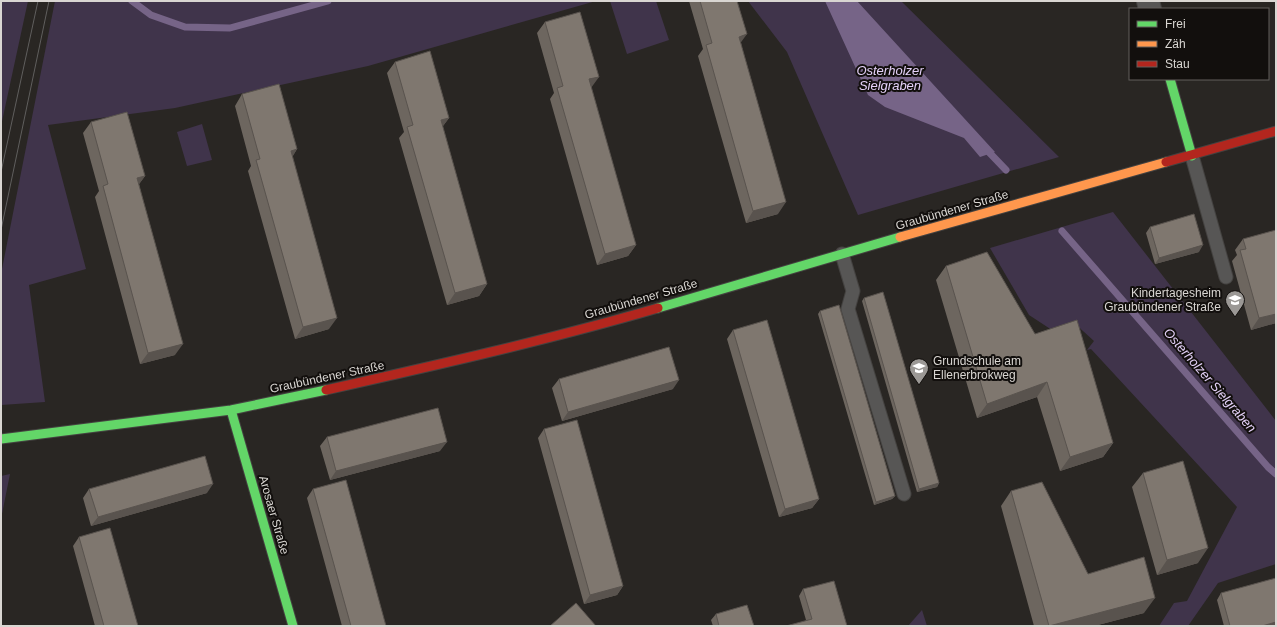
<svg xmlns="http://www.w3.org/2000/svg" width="1277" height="627" font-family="Helvetica,sans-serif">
  <rect width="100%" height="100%" fill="#292623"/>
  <path fill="#40344b" d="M1,1H28L1,126Z
    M55,1H596L368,66L175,108L48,125L86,269L29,285L45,402L1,405V274Z
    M610,1H656L669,40L627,54Z
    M748,1H901L1059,157L858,215L787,52Z
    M202,124L212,160L187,166L177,132Z
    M1113,212L1276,421V564L1218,583L1188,626H1159L1174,603L1187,601L1237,507L1091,349L1087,350L1094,341L1072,321L1058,334L1029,315L990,248Z
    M10,474L1,519V476Z
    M922,610L927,626H908Z"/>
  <path fill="#766487" d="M825,1H857L995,152L980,157L964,138L885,107L868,95Z"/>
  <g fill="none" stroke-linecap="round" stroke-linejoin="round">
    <path stroke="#766487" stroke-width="7" d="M132,1L151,15L185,27L230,28L328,1
      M984,147L1006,170
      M1062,231L1268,467L1276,474"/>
    <defs>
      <path id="lane" d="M1192,156L1226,277
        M842,254L853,291L848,309L904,494"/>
      <path id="street" d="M1148,1L1150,9"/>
      <path id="fast" d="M1170,79L1192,156
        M658,308L900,237
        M231,410L293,626
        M1,439L231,410L326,390"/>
      <path id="slow" d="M900,237L1166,162"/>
      <path id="jam" d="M1166,162L1276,131
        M326,390C437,365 548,340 658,308"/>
    </defs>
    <use href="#lane" stroke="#444240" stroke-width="15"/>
    <use href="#street" stroke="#444240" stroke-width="24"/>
    <use href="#fast" stroke="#444240" stroke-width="11"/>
    <use href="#slow" stroke="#444240" stroke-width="11"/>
    <use href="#jam" stroke="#444240" stroke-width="11"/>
    <use href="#lane" stroke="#575655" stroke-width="13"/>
    <use href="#street" stroke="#575655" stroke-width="22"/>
    <use href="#fast" stroke="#63d668" stroke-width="9"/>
    <use href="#slow" stroke="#ff974d" stroke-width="9"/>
    <use href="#jam" stroke="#b3261e" stroke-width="9"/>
    <path stroke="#605f5e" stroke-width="1" d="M1,172L38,1
      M1,230L49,1"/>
  </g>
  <path fill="#6d665f" d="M689,1H737L741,43L778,214L746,223L698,56L703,49Z
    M545,22L591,88L636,245L628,256L597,265L550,99L554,93L537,33Z
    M395,62L449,118L442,127L487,284L479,296L447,305L399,138L404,132L387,73Z
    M242,94L297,149L292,157L329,329L295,339L248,171L251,166L235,106Z
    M91,122L145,176L139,184L175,355L140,364L95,197L99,191L83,133Z
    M1150,227L1199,252L1155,264L1146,233Z
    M1243,239L1276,323L1251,330L1232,261L1237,255L1235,250Z
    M946,266L1035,334L1113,443L1103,457L1060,471L1037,397L977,418L936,280Z
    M864,298L939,483L937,487L917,492L862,301Z
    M820,311L895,496L892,499L874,505L818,314Z
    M733,330L819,499L812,508L779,517L727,339Z
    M559,379L673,389L562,421L552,388Z
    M544,429L623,586L617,595L584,604L538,438Z
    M327,437L440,451L330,480L320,446Z
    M1143,473L1198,563L1157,575L1132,487Z
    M89,489L207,493L91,526L83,498Z
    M313,489L386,626H342L307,498Z
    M1011,491L1088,574L1144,613L1094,626H1034L1001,506Z
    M79,537L138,626H95L73,546Z
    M803,589L847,626L806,620L799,596Z
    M1221,593L1276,626H1224L1217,600Z
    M716,614L754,626H713L711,620Z"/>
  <path fill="#59534e" d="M747,34L739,45V37Z
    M599,77L591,88L589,79Z
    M449,118L441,129V120Z
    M297,149L290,161L291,151Z
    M145,176L137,187V178Z
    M786,202L778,214L746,223L753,211Z
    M636,245L628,256L597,265L605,254Z
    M1203,245L1199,252L1155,264L1159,258Z
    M487,284L479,296L447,305L455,293Z
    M1276,314V323L1251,330L1259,318Z
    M337,318L329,329L295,339L303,327Z
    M183,344L175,355L140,364L148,353Z
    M679,380L673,389L562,421L568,412Z
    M1047,382L1037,397L977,418L987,404Z
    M447,442L440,451L330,480L336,471Z
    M1113,443L1103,457L1060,471L1070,457Z
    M939,483L937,487L917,492L919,489Z
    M213,484L207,493L91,526L98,517Z
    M895,496L892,499L874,505L876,502Z
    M819,499L812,508L779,517L785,509Z
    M1208,548L1198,563L1157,575L1167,560Z
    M623,586L617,595L584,604L590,595Z
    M1155,598L1144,613L1094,626H1049Z
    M1276,622V626H1262Z"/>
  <path fill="#7f776f" stroke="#59534e" d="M700,1H737L747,34L739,37L786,202L753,211L706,45L712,43Z
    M580,12L599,77L589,79L636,245L605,254L557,88L563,86L545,22Z
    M430,51L449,118L441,120L487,284L455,293L407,127L413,125L395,62Z
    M279,84L297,149L291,151L337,318L303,327L256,160L260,159L242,94Z
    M127,112L145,176L137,178L183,344L148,353L103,186L108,184L91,122Z
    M1194,214L1203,245L1159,258L1150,227Z
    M1276,230V314L1259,318L1240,250L1246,249L1243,239Z
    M987,252L1035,334L1077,320L1113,443L1070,457L1047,382L987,404L946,266Z
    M883,292L939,483L919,489L864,298Z
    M839,305L895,496L876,502L820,311Z
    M767,320L819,499L785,509L733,330Z
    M669,347L679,380L568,412L559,379Z
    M438,408L447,442L336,471L327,437Z
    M577,420L623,586L590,595L544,429Z
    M205,456L213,484L98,517L89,489Z
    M1183,461L1208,548L1167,560L1143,473Z
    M346,480L386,626H351L313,489Z
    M1042,482L1088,574L1144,557L1155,598L1049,626L1011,491Z
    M110,528L138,626H104L79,537Z
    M1276,578V622L1262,626H1230L1221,593Z
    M834,581L847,626H786L812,619L803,589Z
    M576,603L596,626H550Z
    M747,605L754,626H719L716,614Z"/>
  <defs>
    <symbol id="school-pin" viewBox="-11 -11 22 30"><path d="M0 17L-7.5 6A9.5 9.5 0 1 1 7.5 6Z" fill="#9b9895" stroke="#120f0d"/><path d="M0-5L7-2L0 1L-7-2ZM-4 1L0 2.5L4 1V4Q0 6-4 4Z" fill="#fff"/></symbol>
  </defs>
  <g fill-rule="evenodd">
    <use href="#school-pin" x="1224" y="289" width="22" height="30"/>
    <use href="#school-pin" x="908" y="357" width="22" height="30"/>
  </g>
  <g text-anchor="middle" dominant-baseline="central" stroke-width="4" stroke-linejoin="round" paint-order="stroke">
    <g font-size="12" fill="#d9d6d2" stroke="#120f0d">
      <text transform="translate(952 210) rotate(-16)">Graubündener Straße</text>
      <text transform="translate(641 299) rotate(-16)">Graubündener Straße</text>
      <text transform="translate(327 377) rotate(-12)">Graubündener Straße</text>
      <text transform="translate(274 515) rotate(74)">Arosaer Straße</text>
    </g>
    <g font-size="12" fill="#d9d6d2" stroke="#120f0d" text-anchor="end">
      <text x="1221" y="293">Kindertagesheim<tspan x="1221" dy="14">Graubündener Straße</tspan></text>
      <text x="933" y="361" text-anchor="start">Grundschule am<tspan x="933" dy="14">Ellenerbrokweg</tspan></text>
    </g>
    <g font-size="13" font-style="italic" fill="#e4d1f8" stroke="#120f0d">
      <text x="890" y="70">Osterholzer<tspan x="890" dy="15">Sielgraben</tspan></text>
      <text transform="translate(1210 380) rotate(49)">Osterholzer Sielgraben</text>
    </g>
  </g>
  <rect width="1277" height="627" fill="none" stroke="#d9d6d2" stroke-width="4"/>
  <rect x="1129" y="8" width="140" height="72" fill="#120f0d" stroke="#625f5c"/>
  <rect x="1137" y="21" width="20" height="6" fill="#63d668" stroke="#625f5c"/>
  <text x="1165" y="28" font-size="12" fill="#d9d6d2">Frei</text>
  <rect x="1137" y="41" width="20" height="6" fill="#ff974d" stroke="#625f5c"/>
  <text x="1165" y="48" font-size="12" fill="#d9d6d2">Zäh</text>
  <rect x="1137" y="61" width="20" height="6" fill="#b3261e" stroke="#625f5c"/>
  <text x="1165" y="68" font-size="12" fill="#d9d6d2">Stau</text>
</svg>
